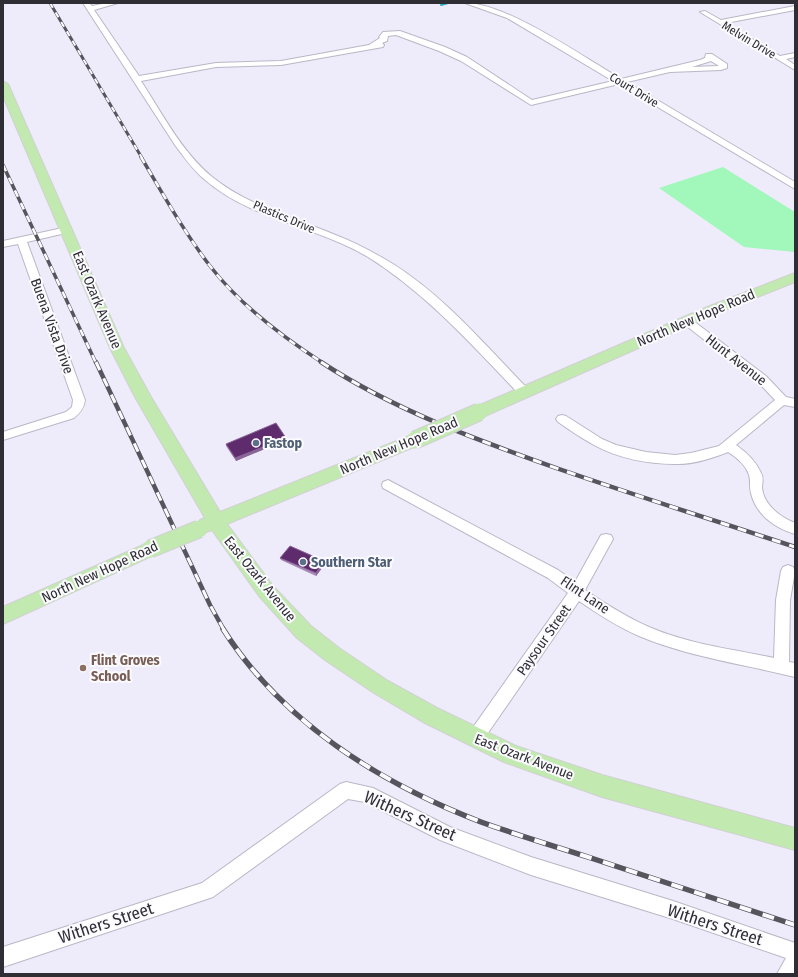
<svg xmlns="http://www.w3.org/2000/svg" width="798" height="977" font-family="'Fira Sans Condensed',sans-serif">
  <rect width="100%" height="100%" fill="#eeebfb"/>
  <path fill="#a2f7bb" d="M723,167L795,212V252L744,247L659,188Z"/>
  <g fill="none" stroke-linecap="round" stroke-linejoin="round">
    <path stroke="#25a9cf" stroke-width="2" d="M441,5L448,3"/>
    <defs>
      <path id="minor" d="M83,3H89L92,6L107,3H118L94,10L139,76L216,63L281,61L369,45L380,38L379,37L383,32L400,31L445,47L467,57L532,100L613,81L507,18L465,3C507,3 583,57 621,79L700,60L705,58L706,54H712L727,64V68L721,70L670,72L627,82L795,182V189L619,84L531,105L461,61L439,51L396,35L388,36L387,41L382,43L384,45L383,47L281,65L216,67L141,81C162,113 181,151 211,176C246,205 292,217 333,234C354,242 373,252 393,264C444,296 486,346 528,389L530,392L528,395H520C472,345 427,294 368,257C316,226 251,220 204,179C193,170 184,157 175,145ZM711,61L719,66L692,67Z
        M795,6V10L726,23L780,56L795,53V57L786,59L795,65V70L700,12L705,11L721,20Z
        M67,227L72,230L70,232L27,242L85,400C84,408 80,413 74,418L3,440V432L66,412L72,407L73,400L18,244L3,247V241Z
        M688,319L692,320L766,376L786,397L795,399V407L784,405L736,445C746,452 756,461 761,473C764,478 762,483 762,488C764,505 780,517 795,523V534C775,528 756,515 751,493C749,487 751,481 749,475C746,465 736,457 728,452C713,458 691,465 674,464C648,464 617,458 594,445C581,438 570,430 558,422L556,419L558,416L562,415L566,416L602,439L616,445L646,452L675,455L691,453L719,446L775,400L758,382L684,324L683,322Z
        M388,480L558,570L575,582L601,535L606,534L611,535L613,539L585,590C606,604 626,617 649,627C688,644 732,649 774,658L776,600L781,571L783,567L788,565L793,567L795,571L790,600L789,662L795,663V677C743,664 689,657 639,636C618,627 598,614 579,601L481,743L475,746L469,743L467,738L469,733L568,593L548,578L383,488L382,485L383,482Z
        M346,782L373,788L450,827L531,857L673,901L795,943V974H777L786,958L673,919L531,875L440,840L365,802L348,799L213,897L3,967V947L202,883L340,784Z"/>
      <path id="major" d="M3,81L8,84L124,348L151,397L220,512L409,436L415,434L421,436L423,440L421,444L227,524L273,586L311,626L339,648L388,681L437,708L516,746L602,775L795,828V850L602,797L504,762L423,722L374,693L325,660L297,638L259,596L212,530L206,532L200,530L197,525L200,520L205,518L135,397L110,348L3,96Z
        M795,273V282L715,314L485,416L479,417L473,416L471,412L473,408L705,308Z
        M150,542L156,544L159,549L156,554L3,624V607Z"/>
    </defs>
    <use href="#minor" stroke="#bab7c6" stroke-width="2"/>
    <use href="#major" stroke="#d1d1d2" stroke-width="2"/>
    <use href="#minor" fill="#fff" fill-rule="evenodd"/>
    <use href="#major" fill="#c2e9b0" fill-rule="evenodd"/>
    <defs>
      <path id="rail-far3" d="M50,3L142,158"/>
      <path id="rail-far2" d="M141,157C163,194 184,232 210,266C240,305 281,336 323,363
        M3,165L96,363"/>
      <path id="rail-far1" d="M96,362L210,605L224,630
        M321,362C394,410 477,440 559,469C637,496 716,521 795,547"/>
      <path id="rail" d="M223,629C282,722 380,783 481,822C517,835 554,846 591,858C659,880 727,903 795,925"/>
    </defs>
    <use href="#rail-far3" stroke="#56555d" stroke-width="3"/>
    <use href="#rail-far2" stroke="#56555d" stroke-width="3.5"/>
    <use href="#rail-far1" stroke="#56555d" stroke-width="4.5"/>
    <use href="#rail" stroke="#56555d" stroke-width="5.5"/>
    <use href="#rail-far3" stroke="#fbfafe" stroke-width="2" stroke-dasharray="5.5" stroke-linecap="butt"/>
    <use href="#rail-far2" stroke="#fbfafe" stroke-width="2.5" stroke-dasharray="7" stroke-linecap="butt"/>
    <use href="#rail-far1" stroke="#fbfafe" stroke-width="3" stroke-dasharray="9" stroke-linecap="butt"/>
    <use href="#rail" stroke="#fbfafe" stroke-width="4" stroke-dasharray="12" stroke-linecap="butt"/>
    <defs>
      <path id="major-bridge" d="M415,440L479,412
        M150,549L199,529"/>
    </defs>
    <use href="#major-bridge" stroke="#d1d1d2" stroke-width="19" stroke-linecap="butt"/>
    <use href="#major-bridge" stroke="#c2e9b0" stroke-width="17"/>
  </g>
  <path fill="#a68bb4" d="M286,438V440L236,461L226,446V444Z
    M280,558L325,564L316,576L281,560Z"/>
  <path fill="#896598" d="M286,438V440L236,461L235,458Z
    M324,561L325,564L316,576V573Z"/>
  <path fill="#5e2b6d" stroke="#896598" d="M276,423L286,438L235,458L226,444Z
    M290,546L324,561L316,573L280,558Z"/>
  <g fill="#5c6f8a" stroke="#fbfafe" stroke-width="1.5">
    <circle cx="256" cy="443" r="4"/>
    <circle cx="303" cy="562" r="4"/>
  </g>
  <circle fill="#8d6e63" stroke="#fbfafe" stroke-width="1.5" cx="83" cy="668" r="4"/>
  <g text-anchor="middle" dominant-baseline="central" stroke-width="4" stroke-linejoin="round" paint-order="stroke">
    <g font-size="12" fill="#2f2e34" stroke="#fbfafe">
      <text transform="translate(749 40) rotate(31)">Melvin Drive</text>
      <text transform="translate(634 90) rotate(31)">Court Drive</text>
      <text transform="translate(284 217) rotate(23)">Plastics Drive</text>
    </g>
    <g font-size="14" fill="#2f2e34" stroke="#fbfafe">
      <text transform="translate(97 300) rotate(67)">East Ozark Avenue</text>
      <text transform="translate(696 318) rotate(-23)">North New Hope Road</text>
      <text transform="translate(52 326) rotate(70)">Buena Vista Drive</text>
      <text transform="translate(736 360) rotate(38)">Hunt Avenue</text>
      <text transform="translate(399 446) rotate(-23)">North New Hope Road</text>
      <text transform="translate(100 572) rotate(-25)">North New Hope Road</text>
      <text transform="translate(260 579) rotate(51)">East Ozark Avenue</text>
      <text transform="translate(585 595) rotate(34)">Flint Lane</text>
      <text transform="translate(544 640) rotate(-55)">Paysour Street</text>
      <text transform="translate(524 757) rotate(21)">East Ozark Avenue</text>
    </g>
    <g font-size="14" font-weight="bold" fill="#4e5e75" stroke="#fbfafe" text-anchor="start">
      <text x="264" y="443">Fastop</text>
      <text x="311" y="562">Southern Star</text>
    </g>
    <g font-size="14" font-weight="bold" fill="#785e54" stroke="#fbfafe" text-anchor="start">
      <text x="91" y="660">Flint Groves<tspan x="91" dy="16">School</tspan></text>
    </g>
    <g font-size="17" fill="#2f2e34" stroke="#fbfafe">
      <text transform="translate(410 816) rotate(24)">Withers Street</text>
      <text transform="translate(106 923) rotate(-18)">Withers Street</text>
      <text transform="translate(715 925) rotate(18)">Withers Street</text>
    </g>
  </g>
  <rect width="798" height="977" fill="none" stroke="#2f2e34" stroke-width="8"/>
</svg>
